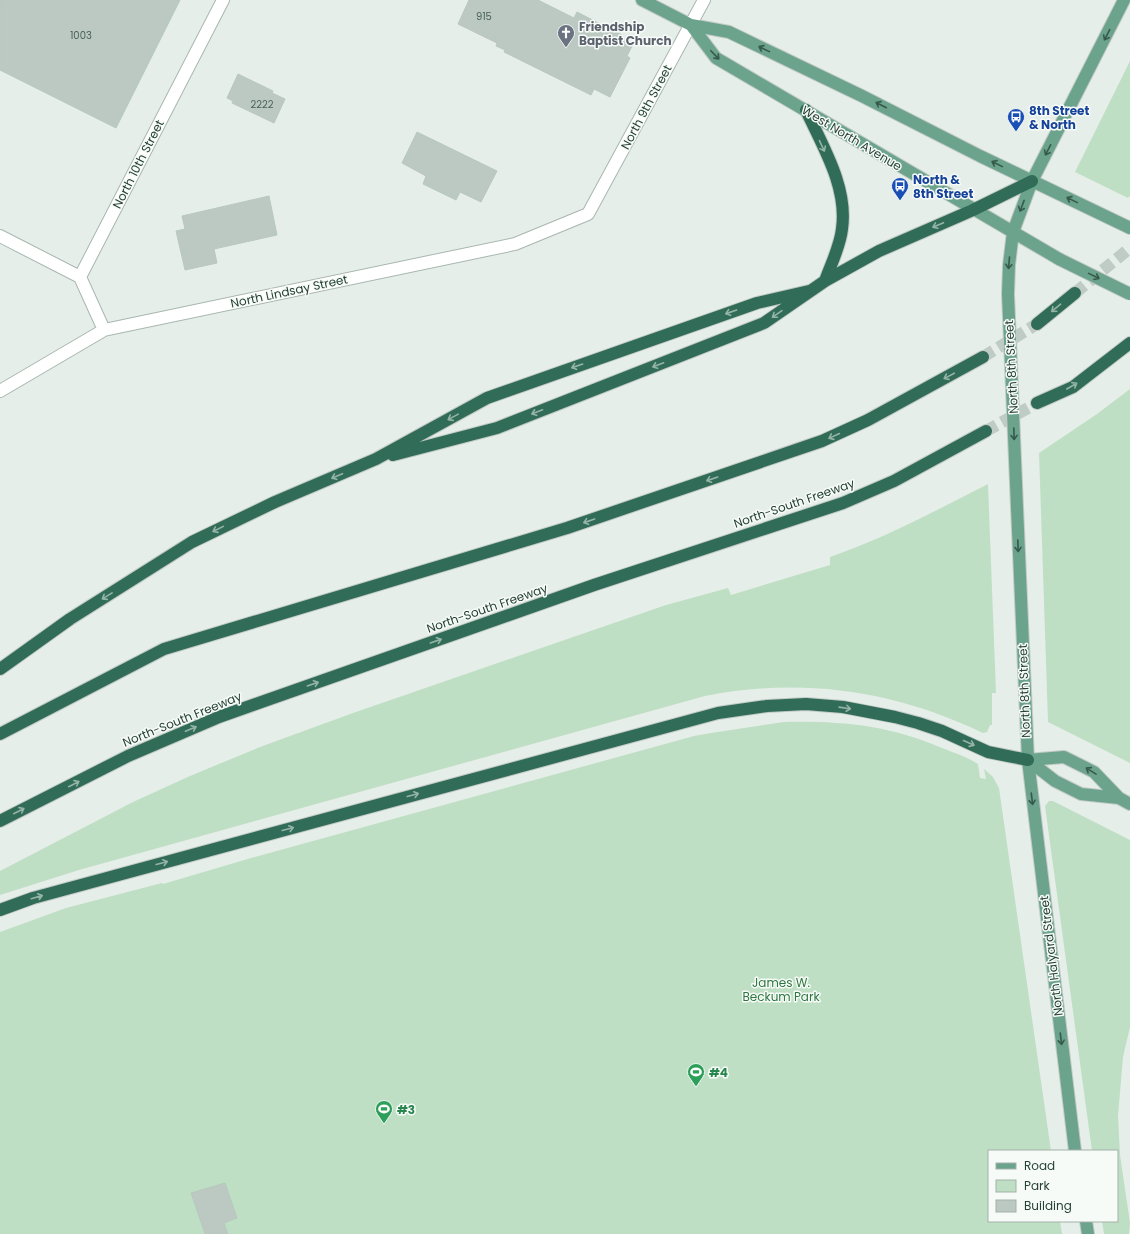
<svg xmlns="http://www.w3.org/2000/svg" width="1130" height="1234" font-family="Poppins,sans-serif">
  <rect width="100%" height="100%" fill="#e6eee9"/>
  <path fill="#bfdfc4" d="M1130,61V196L1128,198L1075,172Z
    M1130,389V763L1048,722L1039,453L1097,414Z
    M988,484L996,693H992V725H990L987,732L983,733C894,690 801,677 705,696L79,870L0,895V871L133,802L190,776L260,747L353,713L666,605L728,588L731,595L830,565V557C885,538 937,510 988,484Z
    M784,722C842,721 888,725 942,748C955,753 967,757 978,764L980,778L986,779L984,769L993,777L999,788L1051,1151H989V1221H1060L1062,1234H0V932L66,908L162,883L163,884L251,858L694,736L711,733Z
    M1049,801H1053L1130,840V1027L1123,1057L1118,1116L1120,1155L1130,1223L1129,1234H1104L1102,1221H1117V1151H1092L1045,806Z"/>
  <path fill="#bbc9c2" stroke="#b8c8bf" d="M0,0H180L116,128L0,70Z
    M469,0H538L574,18L577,12L622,35L620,38L633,44L627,56L630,58L610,97L594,89L591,95L504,52L505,50L496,46L497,43L458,24Z
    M238,74L273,91L272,93L285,99L274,123L232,103L233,101L227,98Z
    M417,132L497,171L481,202L460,192L456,200L423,184L426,176L402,163Z
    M269,196L277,235L214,249L217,263L185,270L176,231L185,229L182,216Z
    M225,1183L237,1218L224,1223L228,1234H205L191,1193Z"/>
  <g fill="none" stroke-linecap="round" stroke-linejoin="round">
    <path stroke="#bfcbc5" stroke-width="12" stroke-dasharray="12 6" stroke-linecap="butt" d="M1075,293L1130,248
      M983,357L1037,324
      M986,431L1037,403"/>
    <defs>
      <path id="minor" d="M0,236L80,277
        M80,277L223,0
        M80,277L104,330
        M0,391L104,330L515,244L588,214L704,0"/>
      <path id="major" d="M642,0L691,25L729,32L862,96L980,156L1130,228
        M691,25L716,58L1059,259
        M1008,294L1009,265L1013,232L1032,181L1124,0
        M1017,507L1028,760L1075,1151
        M1028,760L1064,757L1094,772L1119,798L1130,804
        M1028,760L1055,781L1081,794L1119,798
        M1086,1221L1088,1234"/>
      <path id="highway" d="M806,110C823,147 848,187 842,229C840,247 831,264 825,281
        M1037,324L1075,293
        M1037,403L1073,387L1130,343
        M393,455L497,428L764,323L825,281L879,251L973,210L1032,181
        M0,669L70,619L192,542L275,502L376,459L487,398L757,303L809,291
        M0,734L164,649L567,528L822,441L868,420L983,357
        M0,821L128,756L219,717L594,585L843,503L894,481L986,431
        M0,910L33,898L718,713L767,706L806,704L843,707L895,717L918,723L942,731L988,752L1028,760"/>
    </defs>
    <use href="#minor" stroke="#a8b7af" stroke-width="14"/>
    <use href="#major" stroke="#c2cac6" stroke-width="14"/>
    <use href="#highway" stroke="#c2cac6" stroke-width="14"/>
    <use href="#minor" stroke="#fff" stroke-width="12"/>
    <use href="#major" stroke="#6ba38d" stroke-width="12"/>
    <use href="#highway" stroke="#316c58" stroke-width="12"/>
    <defs>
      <path id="major-bridge" d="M1059,259L1130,294
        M1008,294L1017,507"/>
    </defs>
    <use href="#major-bridge" stroke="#c2cac6" stroke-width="14" stroke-linecap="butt"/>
    <use href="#major-bridge" stroke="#6ba38d" stroke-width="12"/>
  </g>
  <defs><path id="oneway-shaft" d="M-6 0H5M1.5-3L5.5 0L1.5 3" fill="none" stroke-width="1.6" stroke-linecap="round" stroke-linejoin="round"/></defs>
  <g stroke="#365a4b">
    <use href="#oneway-shaft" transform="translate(1107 35) rotate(117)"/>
    <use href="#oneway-shaft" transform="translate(764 49) rotate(-154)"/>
    <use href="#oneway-shaft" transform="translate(715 55) rotate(46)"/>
    <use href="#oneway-shaft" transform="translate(881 105) rotate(-153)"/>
    <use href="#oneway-shaft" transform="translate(1048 150) rotate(117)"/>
    <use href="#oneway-shaft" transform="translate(997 164) rotate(-154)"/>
    <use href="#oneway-shaft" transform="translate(1072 200) rotate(-154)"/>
    <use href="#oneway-shaft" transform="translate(1022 206) rotate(111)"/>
    <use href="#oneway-shaft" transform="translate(1009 263) rotate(95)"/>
    <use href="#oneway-shaft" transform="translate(1094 276) rotate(26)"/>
    <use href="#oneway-shaft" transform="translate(1014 434) rotate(88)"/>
    <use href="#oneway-shaft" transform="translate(1018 546) rotate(88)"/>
    <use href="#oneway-shaft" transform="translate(1091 771) rotate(-148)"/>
    <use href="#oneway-shaft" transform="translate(1032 799) rotate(83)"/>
    <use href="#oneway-shaft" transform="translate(1061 1039) rotate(83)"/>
  </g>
  <g stroke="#94b4a8">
    <use href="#oneway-shaft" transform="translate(822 146) rotate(65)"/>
    <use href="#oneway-shaft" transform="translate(938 225) rotate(157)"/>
    <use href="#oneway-shaft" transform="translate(1056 308) rotate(140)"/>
    <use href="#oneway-shaft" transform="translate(731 312) rotate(161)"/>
    <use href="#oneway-shaft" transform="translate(777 314) rotate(145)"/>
    <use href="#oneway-shaft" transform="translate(658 365) rotate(159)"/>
    <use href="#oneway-shaft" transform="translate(577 366) rotate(161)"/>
    <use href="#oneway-shaft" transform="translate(949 376) rotate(152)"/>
    <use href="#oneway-shaft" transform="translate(1072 386) rotate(-30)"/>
    <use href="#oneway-shaft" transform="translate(537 412) rotate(159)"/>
    <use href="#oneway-shaft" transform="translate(453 417) rotate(151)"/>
    <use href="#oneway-shaft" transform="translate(834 436) rotate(155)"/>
    <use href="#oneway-shaft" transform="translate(337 476) rotate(157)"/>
    <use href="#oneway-shaft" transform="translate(712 479) rotate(161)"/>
    <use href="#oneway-shaft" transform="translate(589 521) rotate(161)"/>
    <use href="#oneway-shaft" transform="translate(218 529) rotate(154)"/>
    <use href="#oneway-shaft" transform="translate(107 596) rotate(148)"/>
    <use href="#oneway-shaft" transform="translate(436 641) rotate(-19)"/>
    <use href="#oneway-shaft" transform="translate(313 684) rotate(-19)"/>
    <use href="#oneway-shaft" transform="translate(845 708) rotate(8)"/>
    <use href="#oneway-shaft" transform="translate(191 729) rotate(-23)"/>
    <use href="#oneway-shaft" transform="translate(969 743) rotate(24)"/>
    <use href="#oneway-shaft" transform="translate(74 784) rotate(-27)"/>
    <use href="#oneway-shaft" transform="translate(413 795) rotate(-15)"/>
    <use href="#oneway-shaft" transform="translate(19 811) rotate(-27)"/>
    <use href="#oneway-shaft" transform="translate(288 829) rotate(-15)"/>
    <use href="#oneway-shaft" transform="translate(162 863) rotate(-15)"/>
    <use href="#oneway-shaft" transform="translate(37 897) rotate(-16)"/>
  </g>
  <defs>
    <symbol id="church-pin" viewBox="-11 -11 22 30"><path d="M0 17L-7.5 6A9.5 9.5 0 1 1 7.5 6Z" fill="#6b7280" stroke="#f7fbf8"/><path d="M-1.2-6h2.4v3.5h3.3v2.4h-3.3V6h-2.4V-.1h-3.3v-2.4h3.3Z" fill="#fff"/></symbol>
    <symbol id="bus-pin" viewBox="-11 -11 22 30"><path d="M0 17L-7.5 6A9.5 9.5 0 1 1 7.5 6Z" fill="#1a4fb4" stroke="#f7fbf8"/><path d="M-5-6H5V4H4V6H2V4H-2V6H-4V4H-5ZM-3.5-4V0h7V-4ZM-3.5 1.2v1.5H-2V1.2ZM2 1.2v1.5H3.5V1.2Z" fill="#fff"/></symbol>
    <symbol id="stadium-pin" viewBox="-11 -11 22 30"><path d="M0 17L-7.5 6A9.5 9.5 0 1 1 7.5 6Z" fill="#2e9e5b" stroke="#f7fbf8"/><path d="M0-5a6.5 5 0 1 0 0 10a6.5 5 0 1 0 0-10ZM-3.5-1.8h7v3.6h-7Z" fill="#fff"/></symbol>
  </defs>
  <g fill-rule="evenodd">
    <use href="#church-pin" x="556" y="23" width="20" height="27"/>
    <use href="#bus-pin" x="1006" y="107" width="20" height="27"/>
    <use href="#bus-pin" x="890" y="176" width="20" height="27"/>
    <use href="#stadium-pin" x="686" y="1062" width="20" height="27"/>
    <use href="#stadium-pin" x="374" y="1099" width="20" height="27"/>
  </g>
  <g text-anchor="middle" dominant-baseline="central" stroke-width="3" stroke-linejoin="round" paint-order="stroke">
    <g font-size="10" fill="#4a6358">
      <text x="484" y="16">915</text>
      <text x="81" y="35">1003</text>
      <text x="262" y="104">2222</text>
    </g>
    <g font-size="12" font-weight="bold" fill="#5b616d" stroke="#f7fbf8" text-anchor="start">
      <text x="579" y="26">Friendship<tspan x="579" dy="14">Baptist Church</tspan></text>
    </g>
    <g font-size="12" fill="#254135" stroke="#f7fbf8">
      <text transform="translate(646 107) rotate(-62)">North 9th Street</text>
      <text transform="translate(852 138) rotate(31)">West North Avenue</text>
      <text transform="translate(138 164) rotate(-63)">North 10th Street</text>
      <text transform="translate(289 291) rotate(-12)">North Lindsay Street</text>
      <text transform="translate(1011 367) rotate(-93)">North 8th Street</text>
      <text transform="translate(794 503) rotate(-19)">North-South Freeway</text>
      <text transform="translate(487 608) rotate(-19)">North-South Freeway</text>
      <text transform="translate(1024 691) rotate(-92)">North 8th Street</text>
      <text transform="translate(182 719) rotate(-22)">North-South Freeway</text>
      <text transform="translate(1051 956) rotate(-97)">North Halyard Street</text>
    </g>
    <g font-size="12" font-weight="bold" fill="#164399" stroke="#f7fbf8" text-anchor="start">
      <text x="1029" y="110">8th Street<tspan x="1029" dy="14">&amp; North</tspan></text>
      <text x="913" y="179">North &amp;<tspan x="913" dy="14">8th Street</tspan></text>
    </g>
    <g font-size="12" fill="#2f7742" stroke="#f7fbf8">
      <text x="781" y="982">James W.<tspan x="781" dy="14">Beckum Park</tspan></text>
    </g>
    <g font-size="12" font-weight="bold" fill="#27864d" stroke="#f7fbf8" text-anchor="start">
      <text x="709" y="1072">#4</text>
      <text x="397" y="1109">#3</text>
    </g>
  </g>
  <rect x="988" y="1150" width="130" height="72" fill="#f7fbf8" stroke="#a3b1aa"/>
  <rect x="996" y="1163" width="20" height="6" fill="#6ba38d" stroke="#a3b1aa"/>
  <text x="1024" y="1170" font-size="12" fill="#254135">Road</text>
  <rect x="996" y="1180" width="20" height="12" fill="#bfdfc4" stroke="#a3b1aa"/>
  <text x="1024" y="1190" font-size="12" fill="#254135">Park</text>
  <rect x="996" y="1200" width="20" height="12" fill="#bbc9c2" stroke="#a3b1aa"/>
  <text x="1024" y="1210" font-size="12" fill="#254135">Building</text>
</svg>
